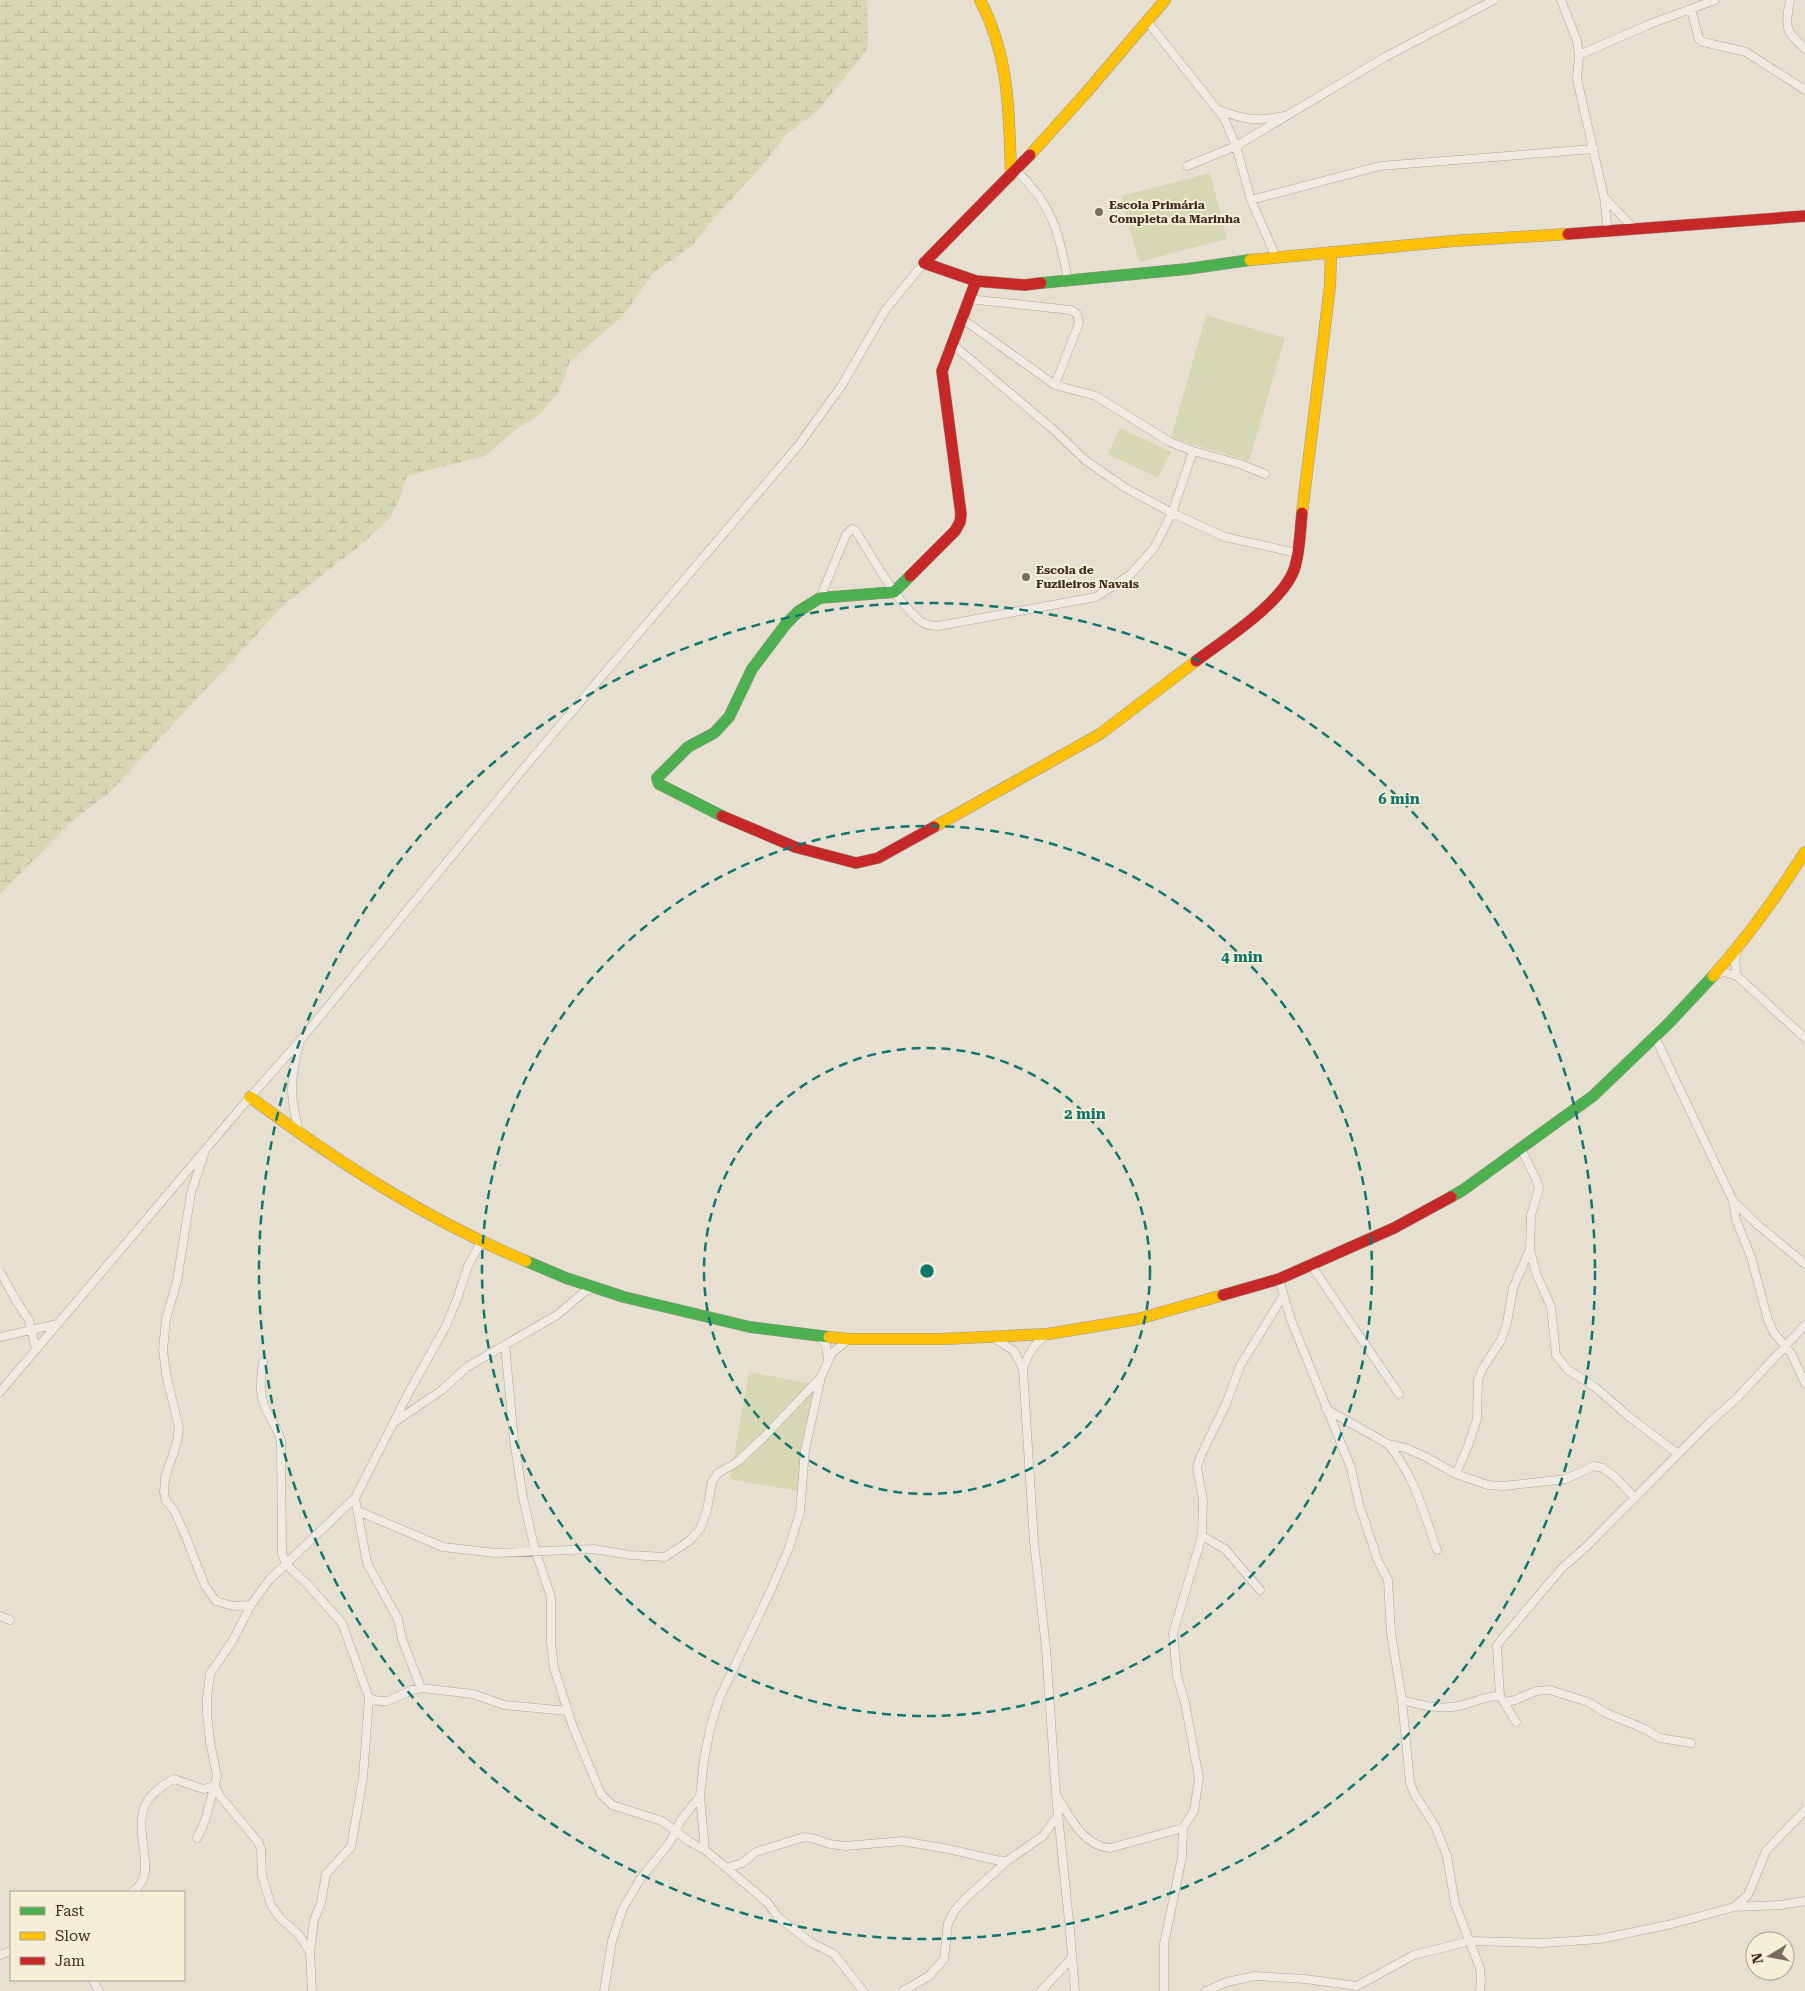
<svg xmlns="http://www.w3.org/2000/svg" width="1805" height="1991" font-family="'Roboto Serif',serif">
  <defs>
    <pattern id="wetland-marsh" width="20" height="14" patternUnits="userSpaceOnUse" patternTransform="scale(1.25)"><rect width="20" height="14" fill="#d6d7b3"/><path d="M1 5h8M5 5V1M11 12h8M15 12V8" fill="none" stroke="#b9b99a"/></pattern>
  </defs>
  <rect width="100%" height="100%" fill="#e7e0d1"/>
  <path fill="#d6d7b3" d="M1210,173L1227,239L1139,262L1121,196Z
    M1206,315L1285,338L1249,461L1171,438Z
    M1120,428L1171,452L1158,478L1108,454Z
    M749,1372L818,1385L799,1491L730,1479Z"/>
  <path fill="url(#wetland-marsh)" d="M0,0H867L868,32L867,49L856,64L817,111L786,135L762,166L715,217L692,246L653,273L623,316L570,361L559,391L541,414L516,430L484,456L407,476L399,500L390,518L361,545L287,602L111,791L70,823L0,894Z"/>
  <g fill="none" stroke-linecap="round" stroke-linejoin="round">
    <defs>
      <path id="street" d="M1561,0L1577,41L1579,55L1577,79L1604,197L1608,232
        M1790,0C1785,27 1785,31 1805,49
        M1691,9L1699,39L1703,42L1746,52L1805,90
        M1147,21L1224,118L1236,146L1251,200L1276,257
        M1579,55L1650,24L1715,0
        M1219,110C1247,121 1256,121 1285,116
        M1187,166L1236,146L1385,57L1494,0
        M1016,170C1053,206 1059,232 1068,280
        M1604,197L1635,230
        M1251,200L1380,166L1594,149
        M968,299L1071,310L1077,314L1079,323L1055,385
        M961,318L1055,385L1096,396L1170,442L1193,451L1240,464L1265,474
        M952,344L1054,430L1085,460L1124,487L1172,513L1225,537L1297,553
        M820,598L846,535L852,529L855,530C872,556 896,601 919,620C925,625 931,626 938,626L1096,597L1131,574L1154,548L1172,513L1193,451
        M1737,951L1735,961L1737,976
        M1715,974L1724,972L1737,976L1805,1038
        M1655,1037L1733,1201L1736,1220L1751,1257L1768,1320L1774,1333L1791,1353L1805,1383
        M299,1044C290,1079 289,1098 300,1133
        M1521,1149L1537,1181L1539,1189L1531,1215L1530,1249L1536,1273L1551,1307L1556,1355L1568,1370L1595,1387L1628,1416L1678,1454
        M204,1154L191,1193L177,1281L166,1319L163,1350L166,1374L179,1428L177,1442L165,1478L164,1492L166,1501L174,1510L186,1537L205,1586L216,1601L233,1606L251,1605
        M1733,1201L1758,1225L1805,1264
        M1311,1265L1399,1394
        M0,1272L17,1302L29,1320L36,1349
        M1279,1279L1291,1320L1351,1468L1359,1504L1378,1561L1388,1580L1391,1633L1402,1700L1410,1783L1415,1795L1435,1826L1447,1856L1455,1904L1480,1968L1481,1979L1480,1991
        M1047,1334C1034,1344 1028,1354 1023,1369L1034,1542L1046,1648L1056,1795L1070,1931L1075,1991
        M818,1335L826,1345L828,1359
        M0,1337L57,1324
        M994,1338L1014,1351L1023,1369
        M505,1345L514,1440L523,1498L535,1550L551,1597V1643L554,1668L573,1727L601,1794L612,1805L662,1821L690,1842L705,1850L767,1902L778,1917L810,1942L834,1954L863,1991
        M263,1362C261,1376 259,1391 264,1405C269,1418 278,1428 281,1441L282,1554L286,1564L307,1584L342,1623L369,1698L363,1778L351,1847L326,1874L321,1903L314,1920L310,1952
        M0,1392L250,1097L299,1042L529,762L798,446L842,385L886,309L924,263
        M1326,1409L1388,1444L1405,1448L1426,1457L1456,1474L1488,1485L1503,1486L1566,1479L1594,1466L1603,1468L1615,1477L1635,1498
        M396,1421L442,1390L467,1367L557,1315L583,1293L594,1287
        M1388,1444C1414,1475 1424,1513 1437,1550
        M1456,1474L1468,1446L1477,1419L1478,1380L1483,1368L1501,1340L1507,1323L1513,1288L1530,1249
        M355,1498L367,1563L398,1619L402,1639L421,1688
        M358,1511L443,1547L495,1553L594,1549L630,1555L665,1557L689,1541L700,1529L707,1510L712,1482L718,1473L736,1463L761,1440L821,1377
        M1202,1536L1225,1549L1260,1590
        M0,1616L10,1620
        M369,1698L379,1701H388L412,1690L421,1688L473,1694L504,1705L568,1711
        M1402,1700C1420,1705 1439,1710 1458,1706C1473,1703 1484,1696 1500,1696
        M1505,1702L1515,1700L1536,1691L1550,1690L1588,1702L1606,1713L1645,1729L1660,1738L1691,1743
        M1516,1722L1500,1696L1497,1646L1501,1640L1562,1568L1587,1546L1708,1424L1738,1397L1805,1325
        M1057,1796C1070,1817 1083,1846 1110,1848L1183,1828
        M197,1838L205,1821L217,1776L210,1742L207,1713V1698L210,1674L233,1640L251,1605L269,1580L355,1498L409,1392L446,1326L457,1299L468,1266L482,1240
        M705,1850L700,1796L704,1760L710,1729L719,1699L770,1592L789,1548L800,1512L805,1450L821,1377L832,1353L849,1339
        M727,1868L742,1863L756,1852L804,1837L812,1838L830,1844L846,1846L902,1841L948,1849L996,1860L1007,1861
        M132,1892C164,1872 124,1825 152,1795C158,1789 165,1783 174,1779L203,1789L215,1786L220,1796L258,1842L261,1849L262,1876L271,1905L280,1918L299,1935L310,1952L312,1991
        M1734,1907L1748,1895L1766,1851L1805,1810
        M0,1955L11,1951
        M93,1980L99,1991
        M604,1991L612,1941L623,1908L641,1878L670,1842L681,1820L700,1796
        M903,1991L929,1976L944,1959L948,1923L955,1910L966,1898L1007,1861L1043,1836L1058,1815
        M1041,1991L1071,1959
        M1164,1991V1944L1182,1857L1183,1828L1194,1811L1199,1778L1185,1703L1177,1676L1173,1633L1202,1536L1203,1500L1197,1467L1202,1453L1226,1404L1240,1366L1283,1296
        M1206,1991L1227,1982L1255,1976L1305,1979L1357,1986L1414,1955L1470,1941L1543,1943L1600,1939L1672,1924L1734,1907L1781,1905L1805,1901"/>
      <path id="fast" d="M1041,283L1187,269L1250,260
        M722,816L659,784L657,778L688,747L714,733L729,717L752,669L786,624L799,611L820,598L894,592L910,576
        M1451,1197L1463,1190L1593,1096L1668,1024L1713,976
        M526,1261L566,1278L624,1297L750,1327L829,1337"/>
      <path id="slow" d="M980,0C1010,57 1009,113 1011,175
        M1030,155L1085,94L1165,0
        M1250,260L1454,241L1568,234
        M1302,513L1330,286L1331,252
        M934,827L1100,734L1196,661
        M1713,976C1748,937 1777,896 1805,852
        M250,1097C336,1161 427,1220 526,1261
        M829,1337L849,1339H942L1048,1334L1138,1319L1223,1295"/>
      <path id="jam" d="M1030,155L924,263L976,281L1025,285L1041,283
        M1568,234L1805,216
        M910,576L955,531L960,522L961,514L942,371L976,281
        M1196,661C1225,639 1281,604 1294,570C1300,553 1300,531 1302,513
        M722,816L795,847L856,863L878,858L934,827
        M1223,1295L1279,1279L1394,1228L1451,1197"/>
    </defs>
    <use href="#street" stroke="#ada599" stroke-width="9"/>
    <use href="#fast" stroke="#9c958a" stroke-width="12"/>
    <use href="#slow" stroke="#9c958a" stroke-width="12"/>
    <use href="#jam" stroke="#9c958a" stroke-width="12"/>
    <use href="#street" stroke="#efebe3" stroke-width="8"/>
    <use href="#fast" stroke="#4caf50" stroke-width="11"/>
    <use href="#slow" stroke="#ffc107" stroke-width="11"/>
    <use href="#jam" stroke="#c62828" stroke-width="11"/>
  </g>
  <g fill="none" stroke="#0f766e" stroke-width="2.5" stroke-dasharray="9 6">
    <circle cx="927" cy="1271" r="223"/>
    <circle cx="927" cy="1271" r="445"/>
    <circle cx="927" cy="1271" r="668"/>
  </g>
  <g fill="#786c5e" stroke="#f7eed8" stroke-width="2">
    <circle cx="1099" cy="212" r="5"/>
    <circle cx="1026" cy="577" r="5"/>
  </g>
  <g text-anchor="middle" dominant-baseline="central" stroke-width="4" stroke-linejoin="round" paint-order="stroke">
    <g font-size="12" font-weight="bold" fill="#3d2e20" stroke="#f7eed8" text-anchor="start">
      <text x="1109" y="205">Escola Primária<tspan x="1109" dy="14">Completa da Marinha</tspan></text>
      <text x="1036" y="570">Escola de<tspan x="1036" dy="14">Fuzileiros Navais</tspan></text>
    </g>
  </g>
  <circle cx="927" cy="1271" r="8" fill="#0f766e" stroke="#f7eed8" stroke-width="2.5"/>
  <g font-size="15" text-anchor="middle" font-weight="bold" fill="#0f766e" stroke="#f7eed8" stroke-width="4" stroke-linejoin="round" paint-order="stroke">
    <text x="1399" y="804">6 min</text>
    <text x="1242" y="962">4 min</text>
    <text x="1085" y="1119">2 min</text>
  </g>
  <rect x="10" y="1891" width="175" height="90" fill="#f7eed8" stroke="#ada18e"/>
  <rect x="20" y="1907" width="25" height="8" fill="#4caf50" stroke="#ada18e"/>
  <text x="55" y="1916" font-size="15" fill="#3d2e20">Fast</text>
  <rect x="20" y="1932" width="25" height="8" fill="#ffc107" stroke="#ada18e"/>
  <text x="55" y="1941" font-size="15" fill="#3d2e20">Slow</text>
  <rect x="20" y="1957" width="25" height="8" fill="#c62828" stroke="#ada18e"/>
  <text x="55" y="1966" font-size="15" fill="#3d2e20">Jam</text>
  <g transform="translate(1770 1956) rotate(260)"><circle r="24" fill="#f7eed8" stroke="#ada18e"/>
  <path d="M0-4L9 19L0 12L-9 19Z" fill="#786c5e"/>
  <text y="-8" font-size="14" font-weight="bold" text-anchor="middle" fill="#3d2e20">N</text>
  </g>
</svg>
